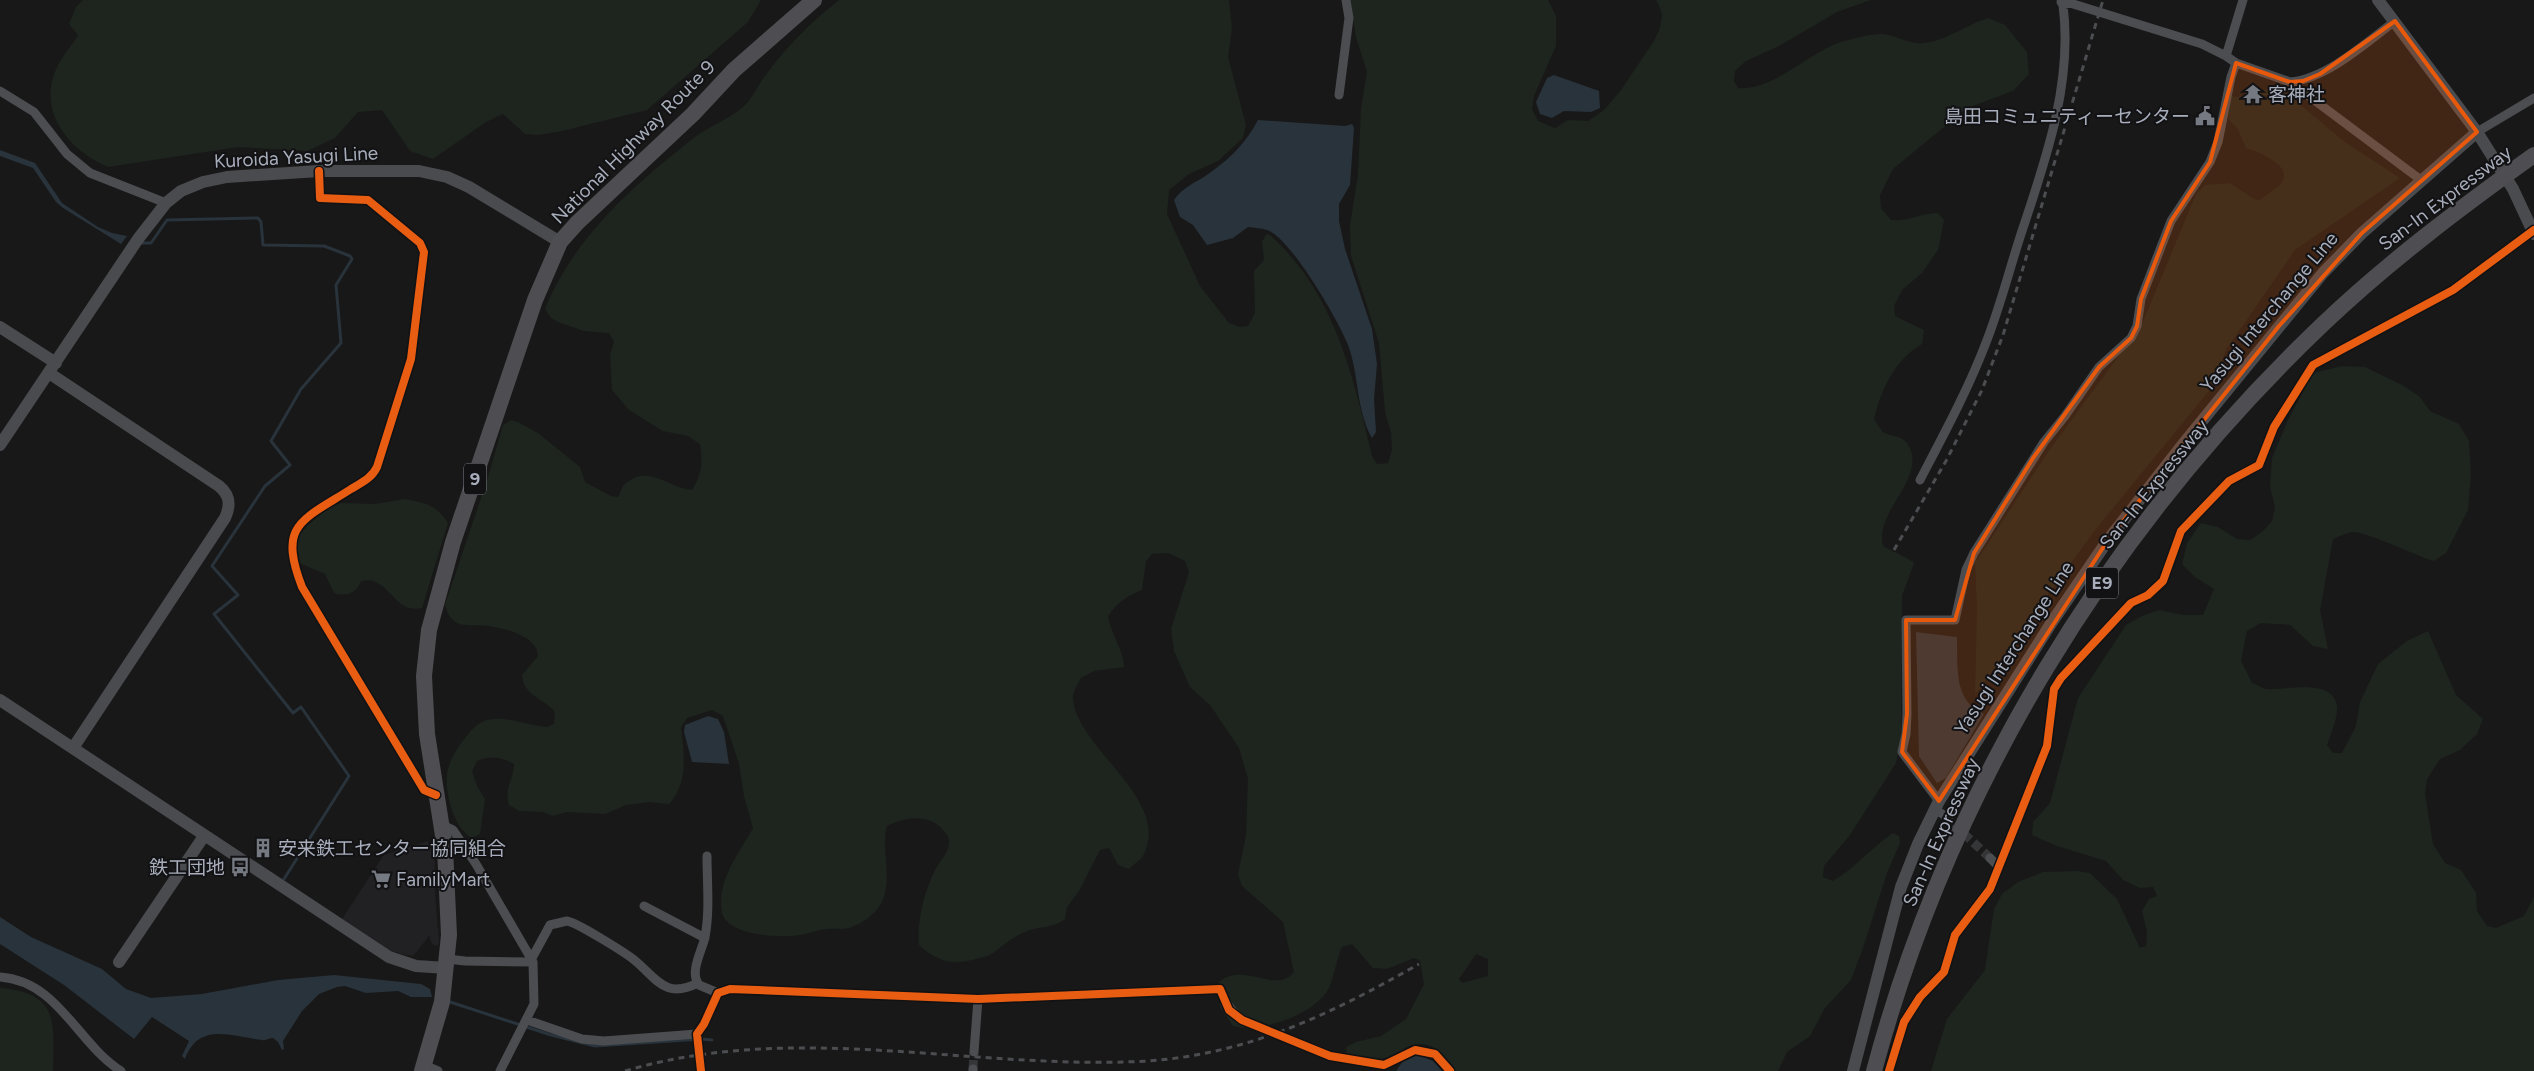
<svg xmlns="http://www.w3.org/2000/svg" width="2534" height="1071" font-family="Figtree,'Noto Sans JP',sans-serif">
  <rect width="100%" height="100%" fill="#181818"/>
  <path fill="#212124" d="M428,841L435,862L434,879L439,943L437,946L432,944L429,936L413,956L402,954L388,950L342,919L384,855Z"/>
  <path fill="#1d251e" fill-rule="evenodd" d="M83,0H761L748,22L647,110L562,131L539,135L525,134L503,114L486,122L433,159L410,151L382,110L358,112L335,138L307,151L238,147L108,167C69,151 36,111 57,67C62,56 72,46 78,35L69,24L76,7Z
    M839,0H1229L1232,29L1228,57L1246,125L1243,138L1218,161L1189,174L1169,190L1167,214L1200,286L1229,323L1240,327L1248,326L1255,313L1254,271L1264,260L1262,241L1267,234L1270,235C1334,292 1353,375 1372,456L1377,464L1388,463L1392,450L1391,433L1385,412L1379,343L1351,256L1350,225L1358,175L1361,108L1367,72L1356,37L1350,0H1548L1556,16V46L1534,96L1532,109L1538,121L1555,128L1568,120L1588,121L1604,110L1621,90L1654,41L1660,28L1662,14L1657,1L1654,0H1871L1837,12L1779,46L1746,61L1735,71L1734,81L1738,88C1772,91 1806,55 1838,43C1850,39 1870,34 1883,34C1894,35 1905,42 1916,43C1941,45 1965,25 1988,18L2005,25L2027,52L2029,74L2013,91L1967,108L1893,169L1880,195L1881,208L1891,220C1908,222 1921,213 1938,213L1944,220L1938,250L1922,273L1902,290L1894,306L1895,316L1924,330L1922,344C1894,361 1882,388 1874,419C1877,423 1880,429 1883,432C1891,437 1901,435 1907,443C1930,476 1874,510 1883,546C1893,552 1906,556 1914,563L1902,596L1901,738L1896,763L1850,835L1824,866L1823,877L1833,881C1855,868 1871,848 1893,833L1899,836L1900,843L1887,873L1863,948L1851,980L1825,1008L1810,1036L1787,1052L1778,1071H1455C1446,1054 1430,1038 1409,1046C1401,1050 1394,1057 1385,1058C1372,1061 1360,1057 1347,1054L1346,1047L1356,1042L1381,1036L1406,1019L1424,984L1420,960L1414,958L1387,969L1373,968L1352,944L1342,947C1336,960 1334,978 1329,988C1315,1015 1261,1033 1233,1026L1220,1007L1219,982C1245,961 1275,995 1294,972L1283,922L1242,886L1238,874L1246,836L1248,779L1239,748L1210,705L1190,687L1174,651L1171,629L1189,572L1185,561L1168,553L1152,554L1146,561L1142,590C1127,596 1116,603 1108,617C1111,634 1124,651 1124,667L1094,671L1081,678C1078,684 1072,693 1073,699C1077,749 1173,800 1143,856C1140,860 1133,865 1129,869L1118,865L1109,848L1100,850L1079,891L1067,907L1065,919C1050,930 1040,925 1025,932C1012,937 1004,945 993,953C989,956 983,957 979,958C954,966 937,962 919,945C917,919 924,893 935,870C939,862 949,852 949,843C950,838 946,834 943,830C928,813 905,817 887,826C880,852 894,878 881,904C875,914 863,923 852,927C844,930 834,928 826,929C817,930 808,934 800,935C781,938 726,936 722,912C716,882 739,853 753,828L744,796L739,764L723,716L712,710L687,718L681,727C684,754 689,782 669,804L649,802L626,805L605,814L566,812L553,816L543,812L519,811L509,805C504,787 513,782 514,764C501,757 491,755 477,761L472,771L477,786L485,799L480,834L472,838C453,828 443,789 448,769C452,755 460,744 469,733C473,728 481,721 487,720C507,715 528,726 547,727L554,724L555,712C544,698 524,697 522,675L538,656C537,636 506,629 489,626C469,623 452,632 445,605L488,477L503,425L511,420L518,422L538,433L580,467L585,482L611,496L618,497C621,493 621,487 625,484C648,463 669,488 692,490C702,474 703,463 700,444L688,436L663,431L629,410L612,390L610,355L614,342L609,333L584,331L558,322L551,318L545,309C574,237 635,184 695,137C708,127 737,115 746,104C754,96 758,85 765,76C786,47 811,22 839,0ZM1476,954L1488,959V976L1462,983L1459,979Z
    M2278,86L2345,142L2400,178L2295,250L2226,350L2213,386L2096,529L1975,695L1977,608L1975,563L2048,452L2142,324L2196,194L2205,185L2230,183L2254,199L2260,200C2266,194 2277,189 2282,182C2294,166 2256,151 2246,148L2237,128L2228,119L2231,96L2238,97L2240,95L2252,103L2259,102L2260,91Z
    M2342,366L2365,367L2404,386L2420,397L2430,411L2459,424L2469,441L2471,476L2468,510L2446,553L2434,561C2417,556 2365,531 2352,532C2346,533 2338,537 2333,539L2320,610L2328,649L2313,646L2290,625L2261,623L2247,631L2241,661L2252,683C2256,684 2262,688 2266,689C2284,691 2333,677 2337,706C2338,718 2331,733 2327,745L2333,753H2342L2356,726L2360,702L2378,664L2407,641L2428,631L2456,695L2483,719L2477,734L2460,750L2440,759L2427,779L2425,794L2433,844L2445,863L2461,870L2476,893L2477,911L2487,926L2496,928L2524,916L2534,897V1071H1931L1947,1019L1985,970L1994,909L2002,894L2018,882L2043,872L2077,871L2090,873L2117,899L2140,948L2146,946L2147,932L2142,911L2149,899L2157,896L2153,887L2140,888L2123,880L2106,861L2057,846L2032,835L2033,822L2050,803L2078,698L2126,625L2142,616L2159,610L2183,615H2203L2214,589L2195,577L2182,564L2187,543L2201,523L2218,527L2237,539L2250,540L2262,532L2272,521L2275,507L2270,487L2272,458L2288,420L2313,373Z
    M405,499C425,503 436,504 448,523L422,608C393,615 389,574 361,581C357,593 346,597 334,593L325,574L297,562V538L307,526L328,508L341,503L375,504Z
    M0,988C59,993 54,1021 53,1071H0Z"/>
  <path fill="#29333b" d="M1554,75L1599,91L1600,108L1591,112L1564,111L1552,118L1540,114L1536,102L1547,78Z
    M1258,120L1345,126L1352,124L1354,128L1350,185L1339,204V221L1345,249L1372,329L1377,364L1374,399L1376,432L1372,438C1356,410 1359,374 1348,345C1339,321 1290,237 1267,230C1261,228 1254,228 1248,227L1233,238L1207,245L1193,225L1180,217L1174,200C1183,186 1198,182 1211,172C1231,158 1247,141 1258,120Z
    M0,150L35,163L62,203L98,227L112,233L127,236L121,244L63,208L56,202L33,168L0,156Z
    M1916,632L1957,637C1958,667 1953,701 1984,714L1946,778L1937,783L1919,756Z
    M708,716L718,719L724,732L729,764L692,762L684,732L685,725Z
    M0,917L31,937L102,969L126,989L151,998L202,994L278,980L334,975L421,984L430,989L432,997H411L398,991L366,993L345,986L337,987L319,994L302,1011L283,1041L284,1049L282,1050L278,1042L273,1038C269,1038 266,1041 262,1040C233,1037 199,1021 185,1059L182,1056L189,1041L152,1017L134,1039L64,985L0,944Z
    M1418,1055L1433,1061L1442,1071H1396L1403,1061Z"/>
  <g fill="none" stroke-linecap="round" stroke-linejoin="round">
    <path stroke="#29333b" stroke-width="3" d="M142,243H151L167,220L258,218L261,222L263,245L324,246L350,256L352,259L336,285L341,343L301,389L271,441L290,465L265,486L212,566L238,595L214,614L293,713L301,707L349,776L284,879
      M447,1001L551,1035L595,1046L702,1039L712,1040"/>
    <path stroke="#353638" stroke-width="9" stroke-dasharray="9 4.5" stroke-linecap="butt" d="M1944,815L1990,858
      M1262,1029L1330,1056
      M973,1069L974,1052"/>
    <path stroke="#4b4d51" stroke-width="9" d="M2061,2L2063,5L2070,3L2202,44L2226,56L2236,63L2290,82L2421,180
      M2226,56L2243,0
      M2290,82C2326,79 2366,43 2395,21
      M0,91L34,112L67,154L90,173L166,203
      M1339,95L1349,18L1346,0
      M2477,132L2534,98
      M319,171L320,198L368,200L420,243L424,252L411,359L377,467C372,478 361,483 351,489C301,521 278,524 302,587L424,790L436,795
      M1920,480C1944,434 1969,388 1987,340C2001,304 2010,267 2022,231C2046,159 2073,82 2063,5
      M1939,801L1902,752L1906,734L1907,714L1906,620H1955L1966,570L1974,553L2044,442L2065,416L2099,367L2131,338L2137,326L2141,299L2171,221L2210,162L2218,142L2231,77L2236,63
      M1934,809L1944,815
      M441,824L453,830L476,864L533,962L534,1004L500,1071
      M707,856C707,883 710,910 705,937C702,951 689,972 699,985L718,993
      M1990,858L1999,867
      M644,906L705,938
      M532,958L550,925L567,921C576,922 624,952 633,959C656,977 664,1000 698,983
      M447,959L465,961L533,962
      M0,977C58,981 77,1043 121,1071
      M527,1020L582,1039L604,1041L697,1034
      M974,1052L978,999
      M1330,1056L1384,1065L1415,1050L1435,1054L1450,1071
      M424,1065L438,1071
      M701,1071L697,1034L704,1024L718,993L730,989L978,999L1220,989C1231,1014 1237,1018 1262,1029
      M973,1071V1069
      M1889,1071L1904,1022L1920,997L1944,972L1955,935L1990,889L2047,746L2054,689L2061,678L2131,603L2148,595L2163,581L2181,531L2229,481L2259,465L2274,427L2313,365L2453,290L2534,230"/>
    <path stroke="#4a4b4f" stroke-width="12" d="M2378,0L2477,132L2513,189L2534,234
      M0,327L56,363
      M49,373L219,486C230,495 231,505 225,518L73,748
      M0,445L138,239L166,203L181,191L203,182L227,177L319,171H419L447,177L469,187L560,242
      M0,700L389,957L416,966L447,968
      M119,962L204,836
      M1853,1071L1901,887L1918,844L1939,801L2052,622L2108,540L2184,443L2323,273L2362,233L2477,132"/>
    <path stroke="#4e4e52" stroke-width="16" d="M422,1071L442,1002L449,935L445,848L427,734L424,676L429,630L453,542L535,300L560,242L577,223L693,114L734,70L814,0
      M1874,1071C1950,787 2109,528 2322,325C2387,263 2460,208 2534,155"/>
    <path stroke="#4b4d50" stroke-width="3" stroke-dasharray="6 5" stroke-linecap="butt" d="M1894,550L1946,461L1982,390L2003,335L2103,0
      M625,1071C797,1020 974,1071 1148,1061C1249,1054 1333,1013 1419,964"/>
    <defs>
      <path id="cycleway" d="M319,171L320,198L368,200L420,243L424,252L411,359L377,467C372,478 361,483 351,489C301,521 278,524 302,587L424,790L436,795
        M701,1071L697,1034L704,1024L718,993L730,989L978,999L1220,989L1229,1010L1242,1020L1330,1056L1384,1065L1415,1050L1435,1054L1450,1071
        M1889,1071L1904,1022L1920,997L1944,972L1955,935L1990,889L2047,746L2054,689L2061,678L2131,603L2148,595L2163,581L2181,531L2229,481L2259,465L2274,427L2313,365L2453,290L2534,230"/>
    </defs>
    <use href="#cycleway" stroke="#121214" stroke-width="11"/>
    <use href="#cycleway" stroke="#e95d12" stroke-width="8"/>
  </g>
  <path fill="#e8590c" fill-opacity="0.2" stroke="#e8590c" stroke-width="4" stroke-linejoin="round" d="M2395,21L2477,132L2362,233L2279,326L2108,540L1939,801L1902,752L1907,714L1906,620H1955L1974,553L2033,458L2099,367L2131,338L2137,326L2141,299L2171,221L2210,162L2236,63L2290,82L2303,81L2320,74Z"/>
  <defs>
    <symbol id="temple-bare" viewBox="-9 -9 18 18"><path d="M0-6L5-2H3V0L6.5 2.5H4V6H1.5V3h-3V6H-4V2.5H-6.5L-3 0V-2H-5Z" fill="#757981" stroke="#121214" stroke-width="2.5" paint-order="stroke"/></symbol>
    <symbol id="civic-bare" viewBox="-9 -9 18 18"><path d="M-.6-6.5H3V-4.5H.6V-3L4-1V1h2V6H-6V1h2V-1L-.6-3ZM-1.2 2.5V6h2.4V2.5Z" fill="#757981" stroke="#121214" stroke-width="2.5" paint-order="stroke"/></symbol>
    <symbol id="building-bare" viewBox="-9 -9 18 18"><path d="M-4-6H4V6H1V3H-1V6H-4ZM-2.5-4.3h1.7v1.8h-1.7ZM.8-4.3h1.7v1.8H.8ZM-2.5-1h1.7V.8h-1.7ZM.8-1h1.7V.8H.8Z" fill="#757981" stroke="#121214" stroke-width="2.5" paint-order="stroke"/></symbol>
    <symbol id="bus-bare" viewBox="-9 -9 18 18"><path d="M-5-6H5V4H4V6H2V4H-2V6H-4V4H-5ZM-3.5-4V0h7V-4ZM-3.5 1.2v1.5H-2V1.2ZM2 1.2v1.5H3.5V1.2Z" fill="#757981" stroke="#121214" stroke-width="2.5" paint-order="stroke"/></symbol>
    <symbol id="supermarket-bare" viewBox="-9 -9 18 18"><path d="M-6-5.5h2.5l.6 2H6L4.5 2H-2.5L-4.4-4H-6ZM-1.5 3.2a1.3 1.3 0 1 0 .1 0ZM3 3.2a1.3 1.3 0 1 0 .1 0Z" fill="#757981" stroke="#121214" stroke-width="2.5" paint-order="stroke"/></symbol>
  </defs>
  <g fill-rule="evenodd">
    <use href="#temple-bare" x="2239" y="80" width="28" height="28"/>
    <use href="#civic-bare" x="2191" y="102" width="28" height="28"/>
    <use href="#building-bare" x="249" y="834" width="28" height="28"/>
    <use href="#bus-bare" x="226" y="853" width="28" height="28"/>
    <use href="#supermarket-bare" x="367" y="865" width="28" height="28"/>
  </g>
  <g text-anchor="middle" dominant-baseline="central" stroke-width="4" stroke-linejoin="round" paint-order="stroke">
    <g fill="#121214" stroke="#7a7e88" stroke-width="1">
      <rect x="464" y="463.5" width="22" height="31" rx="4"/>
      <rect x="2086" y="567.5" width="32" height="31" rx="4"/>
    </g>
    <g font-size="18" font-weight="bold" fill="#a7adba">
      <text x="475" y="479">9</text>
      <text x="2102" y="583">E9</text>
    </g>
    <g font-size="19" fill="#a7adba" stroke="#121214" text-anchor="start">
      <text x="2268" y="94">客神社</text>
      <text x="2190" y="116" text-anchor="end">島田コミュニティーセンター</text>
      <text x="278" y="848">安来鉄工センター協同組合</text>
      <text x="225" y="867" text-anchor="end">鉄工団地</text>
      <text x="396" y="879">FamilyMart</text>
    </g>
    <g font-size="19" fill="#a7adba" stroke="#121214">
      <text transform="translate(633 142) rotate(-45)">National Highway Route 9</text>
      <text transform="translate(296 157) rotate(-3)">Kuroida Yasugi Line</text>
      <text transform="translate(2445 198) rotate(-37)">San-In Expressway</text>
      <text transform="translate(2269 312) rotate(-50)">Yasugi Interchange Line</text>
      <text transform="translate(2154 484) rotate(-51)">San-In Expressway</text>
      <text transform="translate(2014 648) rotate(-57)">Yasugi Interchange Line</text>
      <text transform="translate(1941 832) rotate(-66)">San-In Expressway</text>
    </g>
  </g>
</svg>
